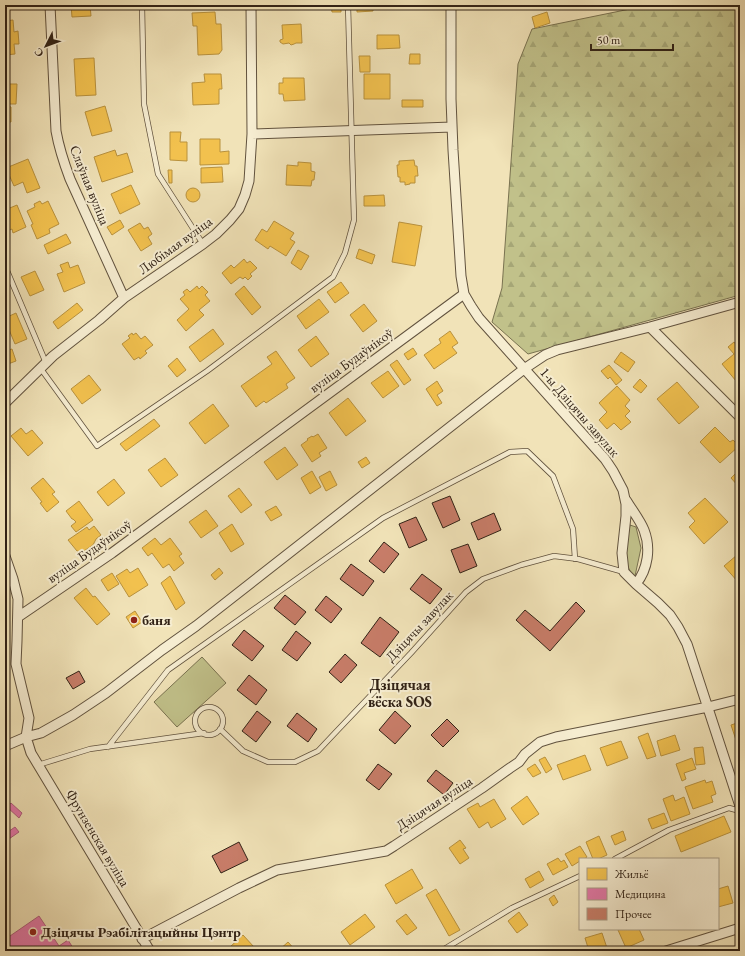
<svg xmlns="http://www.w3.org/2000/svg" width="745" height="956" font-family="'EB Garamond',serif">
  <defs>
    <pattern id="forest-firs" width="22" height="20" patternUnits="userSpaceOnUse"><rect width="22" height="20" fill="#c1c18a"/><path d="M5 1l3.5 6h-7zM16 11l3.5 6h-7z" fill="#a6a676"/></pattern>
  </defs>
  <rect width="100%" height="100%" fill="#f1e3b8"/>
  <filter id="stains"><feTurbulence type="fractalNoise" baseFrequency=".005" numOctaves="4"/><feColorMatrix values="0 0 0 0 .2 0 0 0 0 .09 0 0 0 0 .02 0 0 0 .5 -.17"/></filter>
  <radialGradient id="worn" r=".72"><stop offset=".6" stop-color="#630" stop-opacity="0"/><stop offset="1" stop-color="#630" stop-opacity=".3"/></radialGradient>
  <path fill="#c1c18a" stroke="#797250" d="M630,525L636,527L641,548L635,576C633,574 630,572 629,569C622,558 628,537 630,525Z
    M202,657L226,683L177,727L154,702Z"/>
  <path fill="url(#forest-firs)" stroke="#797250" d="M632,5H740V295L528,354L492,322L502,288L518,64L532,29L630,9Z"/>
  <path fill="#f2c14e" stroke="#b8913d" d="M71,5H90L91,16L72,17Z
    M331,5H341V12H332Z
    M357,5H373V11L357,12Z
    M215,12L216,24H221L222,50L219,54L198,55L197,26H193L192,13Z
    M547,12L550,23L535,28L532,17Z
    M13,20L14,32L18,31L19,44H14L15,54L5,55V21Z
    M301,24L302,43H296L294,44L291,45L289,43L283,44L280,42V40L283,39L282,25Z
    M377,35H399L400,48L377,49Z
    M410,54H420V64H409Z
    M359,56H370V72H360Z
    M94,58L96,95L76,96L74,59Z
    M204,74H221L222,89H219V104L193,105L192,83L205,82Z
    M364,74H390V99H364Z
    M283,78H304L305,100L284,101L283,94H279V83H283Z
    M5,84H17L16,104H8V106L11,107V122H7V125H5Z
    M402,100H423V107H402Z
    M105,106L112,131L92,136L85,112Z
    M170,132H181L180,142H187V161L170,160Z
    M200,139H220V152L229,151V164L200,165Z
    M115,150L117,156L127,153L133,172L102,182L94,157Z
    M28,159L40,188L27,193L23,182L14,186L6,168Z
    M414,160L415,166H417L418,176H415V183H410V184L405,185V182H400V177H398L397,165H399V161Z
    M298,162L311,163V171L315,172L314,180H312L311,186L286,185L287,165L298,166Z
    M222,167L223,182L201,183V168Z
    M168,170H172V183H169Z
    M131,185L140,204L120,214L111,194Z
    M186 195a7 7 0 1 1 14 0a7 7 0 1 1-14 0Z
    M384,195L385,206H364V196Z
    M40,201L42,204L48,201L59,224L49,229L50,233L37,239L31,225L33,224L27,211L35,207L34,204Z
    M17,205L26,227L13,233L12,229L5,232V210Z
    M120,220L124,227L112,235L107,227Z
    M274,221L294,233L290,239L295,242L286,256L270,246L268,249L255,240L262,229L267,232Z
    M399,222L422,226L415,266L392,262Z
    M140,223L144,229L148,227L152,234L148,237L152,244L141,251L128,230Z
    M66,234L71,243L48,254L44,245Z
    M359,249L375,255L372,264L356,258Z
    M298,250L309,256L301,270L291,263Z
    M244,259L247,263L250,261L257,268L250,274L252,276L248,280L245,277L243,279L240,277L231,284L222,273L231,265L234,268Z
    M68,262L70,268L78,265L85,283L64,292L57,274L63,272L60,265Z
    M35,271L44,290L30,296L21,277Z
    M341,282L349,293L335,303L327,292Z
    M197,286L199,289L202,286L208,292L205,295L210,301L199,310L204,315L186,331L177,320L189,309L180,299L185,295L183,292L187,289L190,292Z
    M244,286L261,307L252,315L235,294Z
    M319,299L329,312L306,329L297,316Z
    M77,303L83,310L58,329L53,322Z
    M364,304L377,321L363,332L350,315Z
    M16,313L27,339L15,344L5,320V318Z
    M213,329L224,344L200,362L189,347Z
    M450,331L458,343L452,347L457,353L434,369L424,355L441,343L439,339Z
    M132,333L133,335L136,333L141,339L145,336L153,345L145,351L147,353L140,359L139,357L134,360L122,344L130,338L128,336Z
    M316,336L329,354L311,367L298,350Z
    M734,342L740,350V378L736,381L722,364L734,354L728,347Z
    M413,348L417,354L408,360L404,354Z
    M12,349L16,361L8,364L5,356V351Z
    M276,351L295,378L286,384L288,388L266,403L264,401L256,407L241,386L272,364L267,357Z
    M621,352L635,362L628,372L614,362Z
    M177,358L186,370L177,377L168,366Z
    M397,360L411,380L404,385L390,365Z
    M609,365L622,380L616,385L610,377L608,379L601,371Z
    M388,371L399,386L383,398L371,383Z
    M89,375L101,390L82,404L71,389Z
    M640,379L647,386L641,393L633,387Z
    M437,381L443,391L437,395L442,403L437,406L426,389Z
    M677,382L699,407L679,424L657,399Z
    M617,386L630,400L625,406L630,411L625,416L631,422L621,430L614,423L607,429L599,420L607,412L599,403Z
    M348,398L366,421L346,436L329,413Z
    M213,404L229,426L205,444L189,423Z
    M154,419L160,426L126,451L120,444Z
    M715,427L730,442L733,440L739,446L720,463L700,442Z
    M21,428L26,434L32,430L43,443L28,456L11,436Z
    M318,434L327,448L319,453L321,456L312,462L301,445L308,440L307,439L312,436L313,437Z
    M285,447L298,465L277,480L264,462Z
    M366,457L370,463L362,468L358,462Z
    M165,458L178,475L161,487L148,470Z
    M740,469V487H739L731,478Z
    M312,471L321,487L310,494L301,478Z
    M330,471L337,485L326,491L319,477Z
    M43,478L55,492L52,494L59,502L47,512L40,503L42,502L31,488Z
    M114,479L125,493L108,506L97,492Z
    M239,488L252,505L241,513L228,496Z
    M705,498L728,522L704,544L689,527L695,521L688,513Z
    M79,501L93,520L76,532L71,526L76,522L73,519H72L66,511Z
    M276,506L282,515L271,521L265,512Z
    M206,510L218,526L201,538L189,522Z
    M232,524L244,544L231,552L219,533Z
    M94,526L101,535L96,539L93,545L87,549L82,552L77,551L68,540L87,527L89,530Z
    M155,538L161,545L170,538L182,554L179,556L184,563L174,571L169,564L163,568L152,553L148,556L142,548Z
    M737,555L740,559V581L738,582L724,566Z
    M138,568L148,585L129,597L116,576L127,569L130,573Z
    M219,568L223,573L215,580L211,575Z
    M112,573L119,584L108,591L101,580Z
    M170,576L185,603L176,610L161,583Z
    M86,588L93,597L95,596L110,614L97,625L74,598Z
    M135,611L142,622L133,628L126,617Z
    M740,722V746H738L731,725Z
    M648,733L656,756L647,759L638,737Z
    M675,735L680,750L661,756L657,741Z
    M621,741L628,758L607,766L600,748Z
    M703,747L705,764L696,765L694,748Z
    M585,755L591,770L563,780L557,765Z
    M545,757L552,769L546,773L539,760Z
    M692,758L696,769L684,773L686,779L682,781L676,764Z
    M535,764L541,773L533,777L527,769Z
    M705,780L706,783L712,781L716,794L711,796L713,802L693,809L685,787Z
    M673,795L675,801L684,797L690,814L671,821L663,799Z
    M527,796L539,814L523,825L511,808Z
    M494,799L506,819L491,828L488,822L479,828L467,809L478,803L480,807Z
    M664,813L668,823L652,829L648,819Z
    M724,816L731,832L681,852L675,836Z
    M623,831L626,840L615,845L611,836Z
    M599,836L607,855L598,859H593L586,842Z
    M460,840L466,848L463,849L469,858L460,864L449,848Z
    M580,846L587,857L584,859H580V861L572,866L565,854Z
    M558,858L561,862L564,860L568,867L553,875L547,864Z
    M412,869L423,888L396,904L385,885Z
    M539,871L544,880L530,888L525,879Z
    M728,886L733,903L718,907V889Z
    M436,889L460,930L449,936L426,895Z
    M554,895L558,902L553,906L549,899Z
    M519,912L528,925L517,933L508,921Z
    M365,914L375,927L350,945L341,932Z
    M406,914L417,928L407,935L396,921Z
    M620,929H639L644,940L626,948L618,930Z
    M602,933L608,951H589L585,938Z
    M243,935L254,947L250,951H234L230,947Z
    M288,942L296,951H278Z"/>
  <path fill="#e377a8" stroke="#ae5e7c" d="M11,803L22,813L19,818L7,807Z
    M15,827L19,832L6,841L5,840V834Z
    M39,916L59,946L68,940L75,951H5V928L10,936Z"/>
  <path fill="#c87d69" stroke="#312216" d="M450,496L460,520L443,528L432,503Z
    M494,513L501,530L478,540L471,523Z
    M416,517L427,540L409,548L399,524Z
    M384,542L399,554L384,573L369,561Z
    M468,544L477,566L460,573L451,550Z
    M351,564L374,581L363,596L340,579Z
    M422,574L442,589L430,604L410,589Z
    M285,595L306,612L295,625L274,608Z
    M326,596L342,609L331,623L315,610Z
    M576,602L585,611L550,651L516,620L525,610L550,631Z
    M380,617L399,632L380,657L361,643Z
    M244,630L264,646L252,661L232,645Z
    M296,631L311,643L297,661L282,650Z
    M345,654L357,665L341,683L329,672Z
    M79,671L85,682L73,689L66,678Z
    M249,675L267,690L256,705L237,690Z
    M257,711L271,722L256,742L242,731Z
    M395,711L411,726L395,744L379,730Z
    M297,713L317,729L308,742L287,726Z
    M447,719L459,731L443,747L431,735Z
    M378,764L392,774L379,790L366,780Z
    M436,770L453,783L444,795L427,781Z
    M239,842L248,860L221,873L212,856Z"/>
  <g fill="none" stroke-linecap="round" stroke-linejoin="round">
    <defs>
      <path id="lane" d="M142,5L144,104L158,174L203,244
        M5,266L46,363
        M41,369L97,446L207,371L333,277L345,253L354,220L348,5
        M195 721a14 14 0 1 1 28 0a14 14 0 1 1-28 0Z
        M220,729L243,751L268,762H295L318,751L334,734L411,653L466,592L483,579L521,565L554,556L578,559L624,572
        M108,747L168,670L383,518L510,452L527,451L553,476L573,529L575,559
        M38,765L90,749L204,733
        M615,859L669,830L729,808L740,811
        M441,951L512,908L580,876"/>
      <path id="street" d="M50,5L56,131C59,148 64,163 70,179L124,298
        M451,5V99L453,150L461,276L464,294L471,306L479,318L605,459L613,471L623,490L626,504V516L622,553L624,572L636,584L658,603L670,615L678,627L687,644L740,806
        M252,134L452,127
        M650,327L740,417
        M5,403L53,356L99,320L124,298L203,244L216,234L230,220L239,209L245,195L249,181L252,134L251,5
        M626,500C632,510 640,520 644,530C651,548 648,569 636,584
        M5,556L13,579L18,599L17,641L16,664L29,718L26,737L31,753L150,951
        M18,617L112,553L464,294
        M5,746L26,737L41,733L73,715L106,693L162,650L196,626L524,369L545,355L557,350L650,327L740,302
        M142,939L239,888L277,870L386,851L394,846L482,788L510,768L519,762L525,754L540,742L556,737L708,707L740,699
        M666,951L740,928"/>
    </defs>
    <use href="#lane" stroke="#61523e" stroke-width="6"/>
    <use href="#street" stroke="#61523e" stroke-width="11"/>
    <use href="#lane" stroke="#f6edd1" stroke-width="4.5"/>
    <use href="#street" stroke="#f6edd1" stroke-width="9"/>
  </g>
  <g fill="#8f2418" stroke="#f6edd1" stroke-width="1.5">
    <circle cx="134" cy="620" r="4"/>
    <circle cx="33" cy="932" r="4"/>
  </g>
  <g text-anchor="middle" dominant-baseline="central" stroke-width="4" stroke-linejoin="round" paint-order="stroke">
    <g font-size="14" fill="#312216" stroke="#f6edd1">
      <text transform="translate(90 185) rotate(68)">Слаўная вуліца</text>
      <text transform="translate(175 245) rotate(-36)">Любімая вуліца</text>
      <text transform="translate(351 360) rotate(-36)">вуліца Будаўнікоў</text>
      <text transform="translate(580 412) rotate(49)">1-ы Дзіцячы завулак</text>
      <text transform="translate(89 551) rotate(-35)">вуліца Будаўнікоў</text>
      <text transform="translate(419 626) rotate(-47)">Дзіцячы завулак</text>
      <text transform="translate(434 803) rotate(-33)">Дзіцячая вуліца</text>
      <text transform="translate(98 838) rotate(59)">Фрунзенская вуліца</text>
    </g>
    <g font-size="14" font-weight="bold" fill="#312216" stroke="#f6edd1" text-anchor="start">
      <text x="142" y="620">баня</text>
      <text x="41" y="932">Дзіцячы Рэабілітацыйны Цэнтр</text>
    </g>
    <g font-size="15" font-weight="bold" fill="#312216" stroke="#f6edd1">
      <text x="400" y="684">Дзіцячая<tspan x="400" dy="17">вёска SOS</tspan></text>
    </g>
  </g>
  <rect width="745" height="956" fill="none" stroke="#f1e3b8" stroke-width="20"/>
  <rect x="6" y="6" width="733" height="944" fill="none" stroke="#312216" stroke-width="2"/>
  <rect x="10" y="10" width="725" height="936" fill="none" stroke="#312216"/>
  <rect x="579" y="858" width="140" height="72" fill="#f6edd1" stroke="#a79c86"/>
  <rect x="587" y="868" width="20" height="12" fill="#f2c14e" stroke="#a79c86"/>
  <text x="615" y="878" font-size="12" fill="#312216">Жильё</text>
  <rect x="587" y="888" width="20" height="12" fill="#e377a8" stroke="#a79c86"/>
  <text x="615" y="898" font-size="12" fill="#312216">Медицина</text>
  <rect x="587" y="908" width="20" height="12" fill="#c87d69" stroke="#a79c86"/>
  <text x="615" y="918" font-size="12" fill="#312216">Прочее</text>
  <g transform="translate(46 46) rotate(228)" stroke="#f6edd1" stroke-width="3" paint-order="stroke">
  <path d="M0-3L7 15L0 10L-7 15Z" fill="#312216"/>
  <text y="-6" font-size="11" font-weight="bold" text-anchor="middle" fill="#312216">С</text>
  </g>
  <path d="M591 44v6h82v-6" fill="none" stroke="#312216" stroke-width="2"/>
  <text x="597" y="44" font-size="12" fill="#312216" stroke="#f6edd1" stroke-width="3" paint-order="stroke">50 m</text>
  <rect width="100%" height="100%" filter="url(#stains)"/>
  <rect width="100%" height="100%" fill="url(#worn)"/>
</svg>
